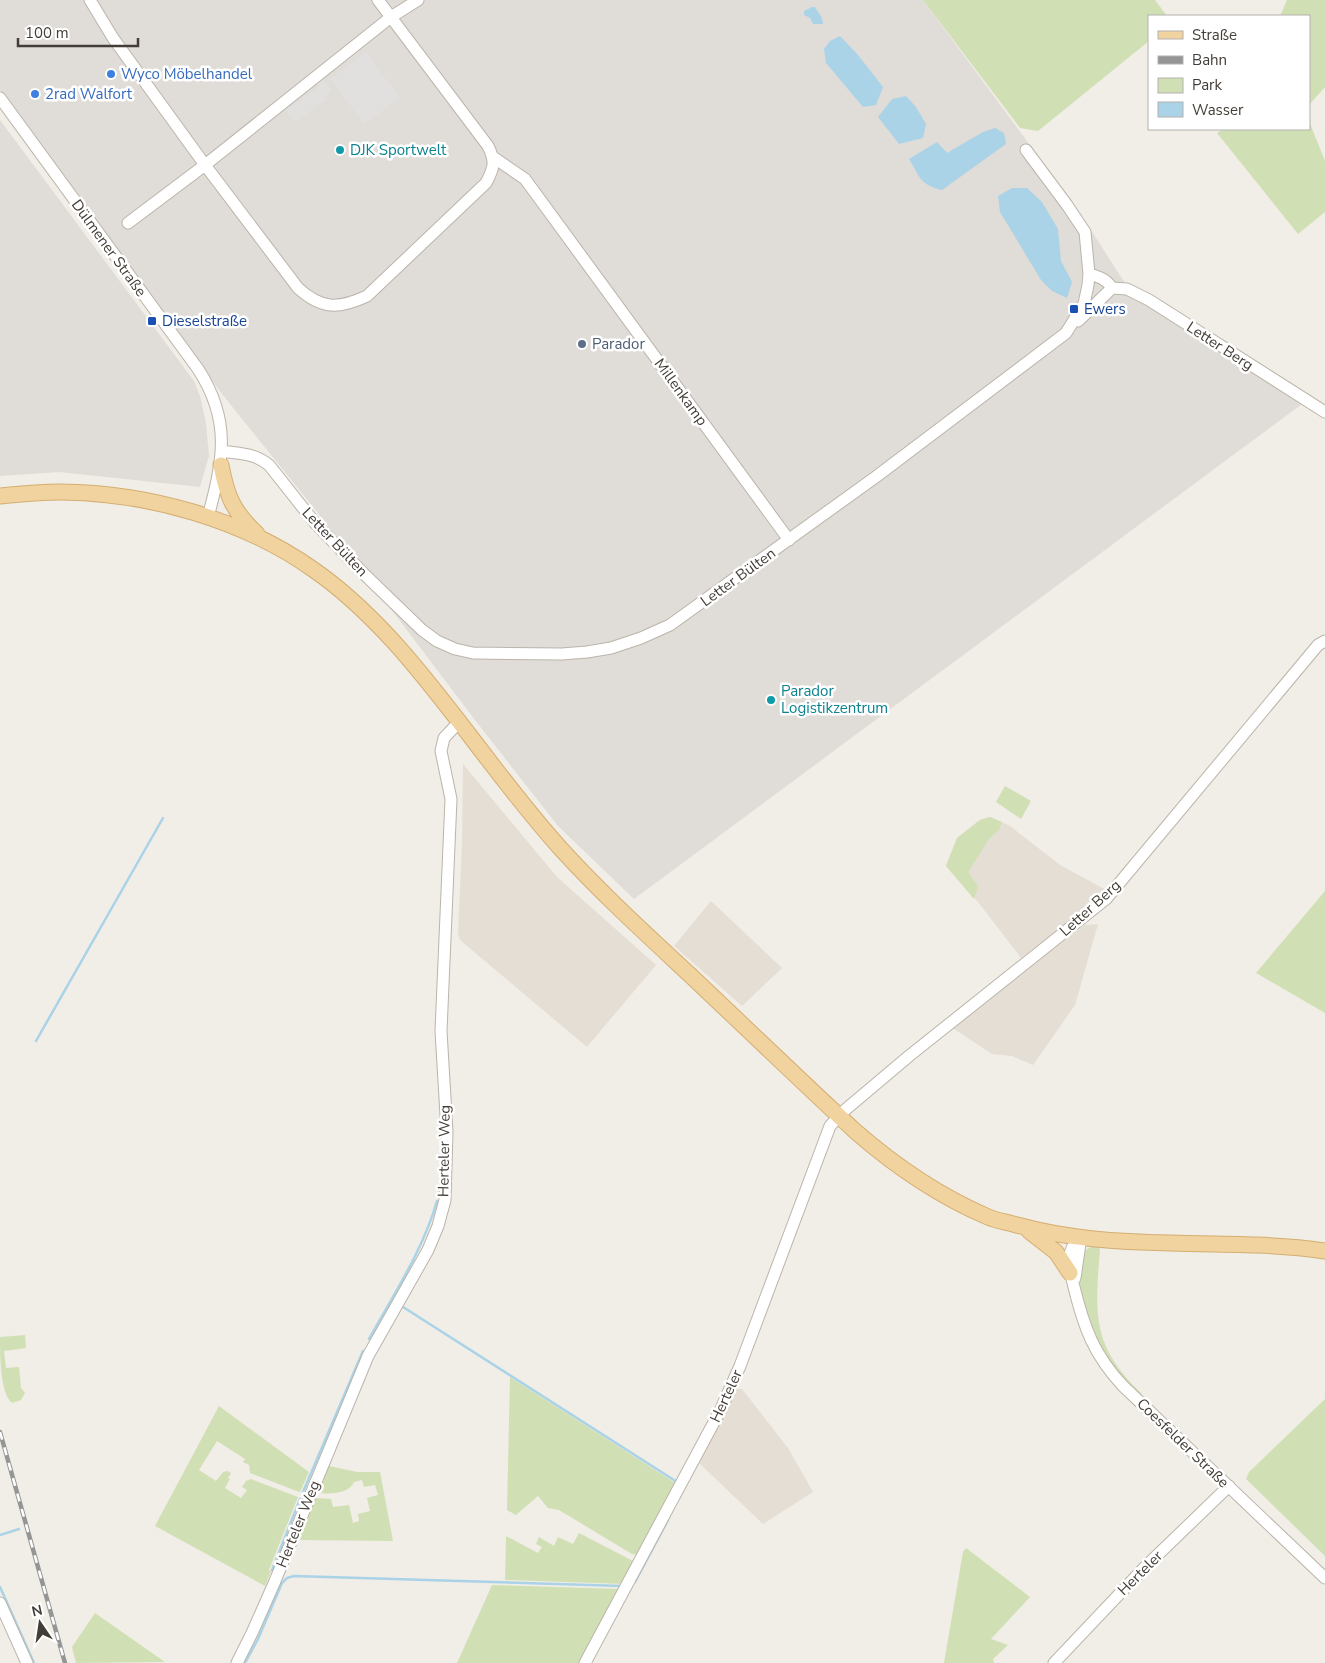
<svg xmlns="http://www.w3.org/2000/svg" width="1325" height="1663" font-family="'Nunito Sans',sans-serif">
  <rect width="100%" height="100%" fill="#f1ede7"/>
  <path fill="#e4ded5" d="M463,764L557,877L656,965L587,1047L460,940L458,934L462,843Z
    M990,817L1010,826L1060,865L1108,891L1021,958L978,902L946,866L957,838L980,820Z
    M711,901L782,968L742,1006L674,946Z
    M1098,924L1075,1005L1033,1065L1012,1056L992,1054L951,1027L1085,925Z
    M733,1388L742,1389L788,1448L813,1492L763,1524L699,1463Z"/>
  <path fill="#e0dcd8" d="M0,0H923L1080,213L1130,291L1302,404L634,899L558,826L475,720L325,522L222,394L0,90Z
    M0,120L194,381L200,396L206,423L209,456L200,487L59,472L0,476Z"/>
  <path fill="#d0e0b4" d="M923,0H1155L1167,16H1149V41L1038,131L1020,128Z
    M1287,0H1325V87L1309,105V16H1280Z
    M1309,121L1325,161V212L1298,234L1217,133L1223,129H1309Z
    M1005,786L1031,801L1021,819L996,802Z
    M990,817L1002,822L999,830L989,839L968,872L978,886L974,899L946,866L957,838L980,820Z
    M1325,891V1013L1256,973Z
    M1092,1247H1098L1100,1249C1095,1314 1091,1346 1142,1394L1141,1395C1111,1368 1095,1344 1084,1305C1081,1292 1078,1281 1080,1268C1081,1258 1081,1250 1092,1247Z
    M25,1335L26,1348L4,1351L6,1368L19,1367L21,1388L25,1393L21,1400L12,1403C0,1393 0,1354 0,1337Z
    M510,1377L677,1484L639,1555L632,1554L559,1510L548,1508L538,1496L516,1515L507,1510Z
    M1325,1399V1556L1246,1479L1249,1472Z
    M219,1406L309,1472L300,1492L294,1490L250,1473L249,1465L243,1462L245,1459L217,1441L199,1470L216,1481L223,1472L227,1471L231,1473L228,1478L230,1479L225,1488L241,1498L247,1490L242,1487L246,1481L251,1479L298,1497L269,1570L271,1571L265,1586L155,1526Z
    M329,1466L357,1472H380L393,1541L299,1540L316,1498L331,1499L333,1507L349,1505L353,1523L359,1521L358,1514L370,1511L367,1498L378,1495L375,1485L364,1487L362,1480L354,1482C349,1494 330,1494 318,1493Z
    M579,1533L633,1561L624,1584L505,1580L506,1536L538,1553L542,1547L536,1544L539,1537L554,1546L558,1537L573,1544Z
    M966,1548L1030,1597L991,1639L1008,1645L993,1659L994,1663H944L963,1552Z
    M492,1585L621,1589L581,1663H457Z
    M95,1613L165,1662L76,1663L72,1647Z"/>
  <path fill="#e2e0de" d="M366,52L400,98L364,124L330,79Z
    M323,78L332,91L324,97L326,100L294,122L284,108L288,105L290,108L319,87L316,83Z"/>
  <path fill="#aad3e7" d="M812,7H815L822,18L823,24H813L810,18L804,15V11Z
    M840,36L858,55L883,87L876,105L863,107L826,63L824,49L830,41Z
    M906,96L916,107L926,124L923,138L899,144L878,117L892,99Z
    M995,128L1004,133L1006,144L942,190C920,185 920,177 909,159L937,142L947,153L983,132Z
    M1012,188H1027L1042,202L1058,229L1061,261L1072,282L1067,298L1052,291L1041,280L1000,212L998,196Z"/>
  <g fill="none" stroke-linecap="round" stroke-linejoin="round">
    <path stroke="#aad3e7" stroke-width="2.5" d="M36,1041L163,818
      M403,1307L677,1482
      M369,1339C394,1294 423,1250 437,1201
      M303,1492L363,1351
      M0,1535L19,1529
      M272,1570L300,1499
      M635,1582L668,1520
      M0,1587L34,1663
      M245,1663L258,1639L282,1583L287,1578L294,1576L622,1586"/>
    <defs>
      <path id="minor" d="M90,0L113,38L205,165L298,288C322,310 339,309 367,296L486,183C494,168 496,162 488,146L378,0
        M0,98L198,369C232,421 223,461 208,517
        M493,157L525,179L789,540
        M128,223L205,165L391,17L418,0
        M1089,274C1100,277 1106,279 1112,288
        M1112,288L1127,289L1149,300L1325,412
        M1078,321L1112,288
        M222,451C241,454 254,453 269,465L315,523L364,574L422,630L437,641L455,649L473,653L562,654L587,652L611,648L641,638L670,625L877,476L1066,333L1084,304L1088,285L1089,274L1085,232L1067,205L1026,150
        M1081,1237C1064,1251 1069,1268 1074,1287C1084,1328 1094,1355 1123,1386L1325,1578
        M1075,1278L1081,1237
        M0,1603L27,1663
        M237,1663L252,1633L275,1581L368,1356L428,1250L438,1226L445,1200L447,1132L441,1031L451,799L441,751L444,738L459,722
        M585,1663L721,1409L740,1366L830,1126L845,1110L909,1056L1106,899L1318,645L1325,641
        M1054,1663L1144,1568L1229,1486"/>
      <path id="major" d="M221,465C227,497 233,511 257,534
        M0,496C20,494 41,492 61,492C149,493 242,519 314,570C343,590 369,615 393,641C453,707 501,783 561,849C601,893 645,933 689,974C744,1026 799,1079 855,1131C895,1166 939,1196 988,1217C997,1221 1007,1222 1017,1225C1067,1239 1119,1242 1170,1243C1222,1245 1273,1243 1325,1251
        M1029,1231L1056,1252L1070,1273"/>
    </defs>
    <use href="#minor" stroke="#bbb4aa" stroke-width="13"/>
    <use href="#major" stroke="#d4ae71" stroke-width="17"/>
    <use href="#minor" stroke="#fff" stroke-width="11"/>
    <use href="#major" stroke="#f1d39f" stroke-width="15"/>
    <defs>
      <path id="rail" d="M0,1432L65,1663"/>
    </defs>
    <use href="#rail" stroke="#959595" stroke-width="4.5"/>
    <use href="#rail" stroke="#fff" stroke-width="2.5" stroke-dasharray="8" stroke-linecap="butt"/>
  </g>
  <g fill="#3f7fe0" stroke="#fff" stroke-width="2">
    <circle cx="111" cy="74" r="5"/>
    <circle cx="35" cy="94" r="5"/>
  </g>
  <g fill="#0f9aa8" stroke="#fff" stroke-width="2">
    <circle cx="340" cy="150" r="5"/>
    <circle cx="771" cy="700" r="5"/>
  </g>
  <g fill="#1a4fb4" stroke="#fff" stroke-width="2">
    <rect x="1069" y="304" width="10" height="10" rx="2.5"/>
    <rect x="147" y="316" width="10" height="10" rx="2.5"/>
  </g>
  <circle fill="#5c6f8a" stroke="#fff" stroke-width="2" cx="582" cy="344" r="5"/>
  <g text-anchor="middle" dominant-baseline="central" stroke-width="5" stroke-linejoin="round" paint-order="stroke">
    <g font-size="15" fill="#366cbe" stroke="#fff" text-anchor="start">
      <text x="121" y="74">Wyco Möbelhandel</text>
      <text x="45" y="94">2rad Walfort</text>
    </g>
    <g font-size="15" fill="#0d838f" stroke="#fff" text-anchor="start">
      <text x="350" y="150">DJK Sportwelt</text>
      <text x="781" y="691">Parador<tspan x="781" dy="17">Logistikzentrum</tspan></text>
    </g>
    <g font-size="15" fill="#433d37" stroke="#fff">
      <text transform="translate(109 248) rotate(54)">Dülmener Straße</text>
      <text transform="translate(1220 346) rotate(33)">Letter Berg</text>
      <text transform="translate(681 392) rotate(54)">Millenkamp</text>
      <text transform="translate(335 542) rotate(47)">Letter Bülten</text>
      <text transform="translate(738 577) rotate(-36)">Letter Bülten</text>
      <text transform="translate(1090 908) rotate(-42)">Letter Berg</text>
      <text transform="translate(444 1151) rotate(-89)">Herteler Weg</text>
      <text transform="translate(726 1396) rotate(-65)">Herteler</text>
      <text transform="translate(1183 1443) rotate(44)">Coesfelder Straße</text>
      <text transform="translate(298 1524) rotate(-68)">Herteler Weg</text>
      <text transform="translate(1140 1573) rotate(-45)">Herteler</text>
    </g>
    <g font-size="15" fill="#164399" stroke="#fff" text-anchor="start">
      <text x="1084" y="309">Ewers</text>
      <text x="162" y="321">Dieselstraße</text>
    </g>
    <g font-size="15" fill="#4e5e75" stroke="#fff" text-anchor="start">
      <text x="592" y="344">Parador</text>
    </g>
  </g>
  <rect x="1148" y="15" width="162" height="115" fill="#ffffff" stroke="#b4b1af"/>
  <rect x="1158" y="31" width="25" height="8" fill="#f1d39f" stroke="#b4b1af"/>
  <text x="1192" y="40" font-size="15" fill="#433d37">Straße</text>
  <rect x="1158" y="56" width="25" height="8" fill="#959595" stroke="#b4b1af"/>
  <text x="1192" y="65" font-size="15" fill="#433d37">Bahn</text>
  <rect x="1158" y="78" width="25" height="15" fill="#d0e0b4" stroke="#b4b1af"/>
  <text x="1192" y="90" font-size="15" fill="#433d37">Park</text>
  <rect x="1158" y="102" width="25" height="15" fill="#aad3e7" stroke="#b4b1af"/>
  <text x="1192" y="115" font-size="15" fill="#433d37">Wasser</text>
  <g transform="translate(40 1623) rotate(347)" stroke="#ffffff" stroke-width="4" paint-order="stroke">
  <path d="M0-4L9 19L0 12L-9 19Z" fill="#433d37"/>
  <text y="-8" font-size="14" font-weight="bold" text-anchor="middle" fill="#433d37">N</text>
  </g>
  <path d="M18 38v8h120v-8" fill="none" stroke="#433d37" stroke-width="2.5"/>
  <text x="25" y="38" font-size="15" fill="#433d37" stroke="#ffffff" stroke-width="4" paint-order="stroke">100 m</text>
</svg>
